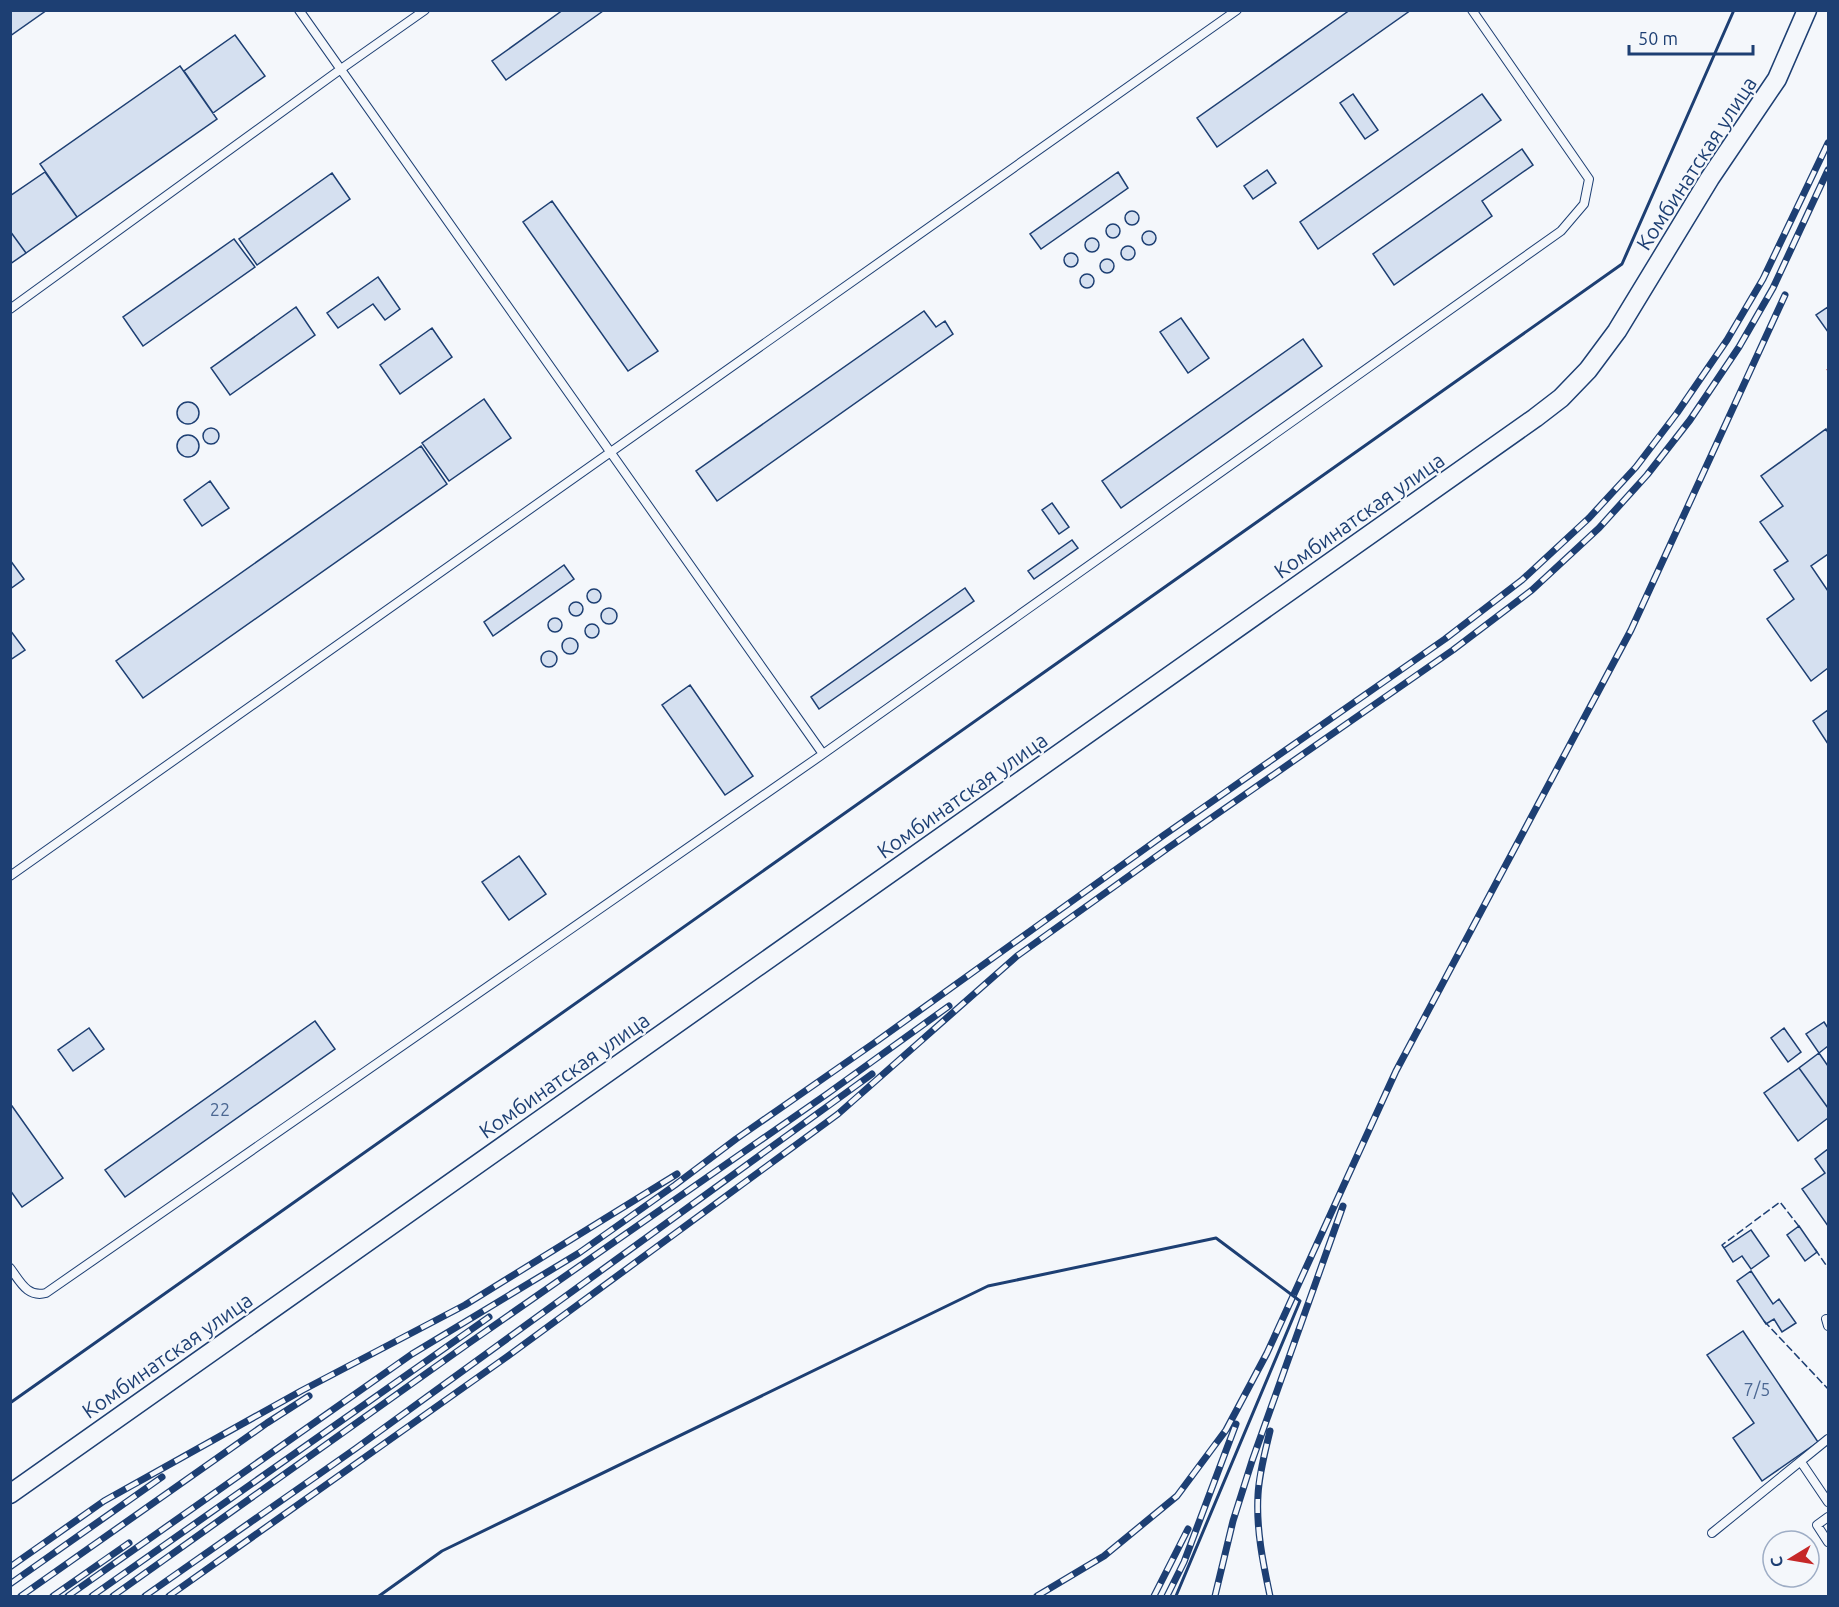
<svg xmlns="http://www.w3.org/2000/svg" width="1839" height="1607" font-family="Ubuntu,sans-serif">
  <rect width="100%" height="100%" fill="#f4f7fb"/>
  <path fill="#d5e0f0" stroke="#1d3f73" stroke-width="1.5" d="M10,10H47L10,36Z
    M563,10L603,11L506,80L492,61Z
    M1350,10H1411L1217,147L1197,118Z
    M235,35L265,76L213,113L184,71Z
    M180,66L217,119L77,217L40,164Z
    M1353,94L1378,130L1365,139L1340,103Z
    M1482,94L1501,120L1318,249L1300,222Z
    M1522,149L1533,165L1482,201L1492,216L1394,285L1373,254Z
    M1267,170L1276,183L1253,199L1244,186Z
    M45,172L77,217L26,253L10,231V196Z
    M1118,172L1128,188L1041,249L1030,234Z
    M332,173L350,199L257,265L239,239Z
    M552,201L658,351L628,371L523,222Z
    M1125 218a7 7 0 1 1 14 0a7 7 0 1 1-14 0Z
    M1106 231a7 7 0 1 1 14 0a7 7 0 1 1-14 0Z
    M10,231L26,253L10,264Z
    M1142 238a7 7 0 1 1 14 0a7 7 0 1 1-14 0Z
    M1085 245a7 7 0 1 1 14 0a7 7 0 1 1-14 0Z
    M234,239L255,267L143,346L123,317Z
    M1121 253a7 7 0 1 1 14 0a7 7 0 1 1-14 0Z
    M1064 260a7 7 0 1 1 14 0a7 7 0 1 1-14 0Z
    M1100 266a7 7 0 1 1 14 0a7 7 0 1 1-14 0Z
    M1080 281a7 7 0 1 1 14 0a7 7 0 1 1-14 0Z
    M378,277L400,309L385,320L373,304L338,328L327,313Z
    M296,307L315,335L230,395L211,368Z
    M1828,307V332L1816,315Z
    M924,311L936,327L945,321L953,334L717,501L696,471Z
    M1181,318L1209,358L1188,373L1160,332Z
    M432,328L452,357L400,394L380,365Z
    M1303,339L1322,366L1121,508L1102,481Z
    M484,399L511,438L449,481L422,443Z
    M177 413a11 11 0 1 1 22 0a11 11 0 1 1-22 0Z
    M203 436a8 8 0 1 1 16 0a8 8 0 1 1-16 0Z
    M1826,429L1828,433V554L1811,566L1828,591V668L1811,681L1767,619L1794,599L1774,570L1788,561L1760,522L1783,506L1761,476Z
    M177 446a11 11 0 1 1 22 0a11 11 0 1 1-22 0Z
    M421,446L447,484L143,698L116,661Z
    M210,481L229,508L202,526L184,500Z
    M1052,503L1069,527L1059,534L1042,510Z
    M1072,540L1078,548L1034,579L1028,571Z
    M10,560L24,579L10,589Z
    M564,565L574,579L493,636L484,622Z
    M965,588L974,601L819,709L811,697Z
    M587 596a7 7 0 1 1 14 0a7 7 0 1 1-14 0Z
    M569 609a7 7 0 1 1 14 0a7 7 0 1 1-14 0Z
    M601 616a8 8 0 1 1 16 0a8 8 0 1 1-16 0Z
    M548 625a7 7 0 1 1 14 0a7 7 0 1 1-14 0Z
    M585 631a7 7 0 1 1 14 0a7 7 0 1 1-14 0Z
    M10,630L25,650L10,660Z
    M562 646a8 8 0 1 1 16 0a8 8 0 1 1-16 0Z
    M541 659a8 8 0 1 1 16 0a8 8 0 1 1-16 0Z
    M690,685L753,776L725,795L662,705Z
    M1828,710V744L1813,721Z
    M519,856L546,894L509,920L482,882Z
    M315,1021L335,1049L125,1197L105,1170Z
    M1824,1022L1828,1028V1046L1819,1053L1806,1034Z
    M89,1028L104,1049L73,1071L58,1050Z
    M1784,1028L1801,1052L1788,1062L1771,1038Z
    M1819,1053L1828,1066V1108L1799,1068Z
    M1799,1068L1828,1108V1118L1798,1141L1764,1093Z
    M12,1106L63,1178L22,1207L10,1190V1107Z
    M1828,1149V1226L1802,1189L1825,1173L1815,1159Z
    M1799,1226L1817,1252L1805,1261L1787,1235Z
    M1751,1230L1769,1256L1751,1269L1742,1256L1733,1262L1724,1248Z
    M1751,1271L1773,1304L1779,1299L1796,1323L1782,1332L1774,1319L1766,1324L1737,1281Z
    M1743,1331L1818,1442L1762,1481L1733,1438L1754,1423L1707,1355Z"/>
  <g fill="none" stroke-linecap="round" stroke-linejoin="round">
    <defs>
      <path id="service" d="M299,10L823,754
        M10,309L341,69L425,10
        M10,876L1237,10
        M10,1268C20,1281 27,1298 46,1293L823,754L1561,231L1584,204L1589,179L1472,10
        M1826,1319L1828,1326
        M1801,1462L1828,1502
        M1828,1517L1817,1525L1828,1542
        M1712,1533L1828,1439"/>
      <path id="tertiary" d="M10,1494L1535,418L1561,398L1588,370L1617,331L1710,178L1777,79L1807,10"/>
    </defs>
    <use href="#service" stroke="#1d3f73" stroke-width="10"/>
    <use href="#tertiary" stroke="#1d3f73" stroke-width="21"/>
    <use href="#service" stroke="#f4f7fb" stroke-width="8"/>
    <use href="#tertiary" stroke="#f4f7fb" stroke-width="18"/>
    <defs>
      <path id="rail" d="M10,1567L104,1501L301,1391L465,1305L677,1174
        M10,1584L162,1477
        M21,1596L267,1423L309,1396
        M53,1596L129,1543
        M68,1596L412,1354L579,1253L675,1185L736,1139L877,1041L1164,835L1445,639L1522,580L1589,518L1636,467L1677,413L1727,340L1763,279L1828,143
        M92,1596L489,1317
        M113,1596L469,1343L827,1094L949,1006
        M145,1596L355,1449L872,1074
        M169,1596L508,1356L838,1114L1017,956L1168,848L1453,650L1532,590L1599,528L1647,475L1690,420L1739,347L1773,288L1828,170
        M1037,1596L1104,1556L1177,1496L1226,1430L1267,1353L1396,1071L1631,630L1785,295
        M1154,1596L1188,1529
        M1167,1596L1184,1562L1236,1424
        M1215,1596L1233,1521L1252,1461L1343,1206
        M1270,1596C1263,1563 1256,1529 1258,1495C1259,1474 1265,1452 1270,1431"/>
    </defs>
    <use href="#rail" stroke="#1d3f73" stroke-width="7"/>
    <use href="#rail" stroke="#f4f7fb" stroke-width="4.5" stroke-dasharray="14" stroke-linecap="butt"/>
    <path stroke="#1d3f73" stroke-width="1.5" stroke-dasharray="8 3" stroke-linecap="butt" d="M1724,1248L1722,1245L1780,1202L1801,1229
      M1815,1249L1828,1268
      M1764,1321L1828,1389"/>
    <path stroke="#1d3f73" stroke-width="3" d="M10,1403L1622,264L1734,10
      M379,1596L442,1551L988,1286L1216,1238L1300,1301L1176,1596"/>
    <path stroke="#c62828" stroke-width="1.5" stroke-dasharray="21 4.5 3 4.5" stroke-linecap="butt" d="M1827,369L1828,371"/>
  </g>
  <g text-anchor="middle" dominant-baseline="central" stroke-width="4.5" stroke-linejoin="round" paint-order="stroke">
    <g font-size="18" fill="#4b6792">
      <text x="220" y="1109">22</text>
      <text x="1757" y="1389">7/5</text>
    </g>
    <g font-size="21" fill="#1d3f73" stroke="#f4f7fb">
      <text transform="translate(1696 163) rotate(-57)">Комбинатская улица</text>
      <text transform="translate(1359 515) rotate(-35)">Комбинатская улица</text>
      <text transform="translate(962 795) rotate(-35)">Комбинатская улица</text>
      <text transform="translate(564 1075) rotate(-35)">Комбинатская улица</text>
      <text transform="translate(167 1355) rotate(-35)">Комбинатская улица</text>
    </g>
  </g>
  <rect width="1839" height="1607" fill="none" stroke="#1d3f73" stroke-width="24"/>
  <g transform="translate(1791 1559) rotate(259)"><circle r="28" fill="#f4f7fb" stroke="#9eadc5" stroke-width="1.5"/>
  <path d="M0-4.5L10 22L0 15L-10 22Z" fill="#c62828"/>
  <text y="-9" font-size="16" font-weight="bold" text-anchor="middle" fill="#1d3f73">С</text>
  </g>
  <path d="M1629 45v9h124v-9" fill="none" stroke="#1d3f73" stroke-width="3"/>
  <text x="1638" y="45" font-size="18" fill="#1d3f73" stroke="#f4f7fb" stroke-width="4.5" paint-order="stroke">50 m</text>
</svg>
